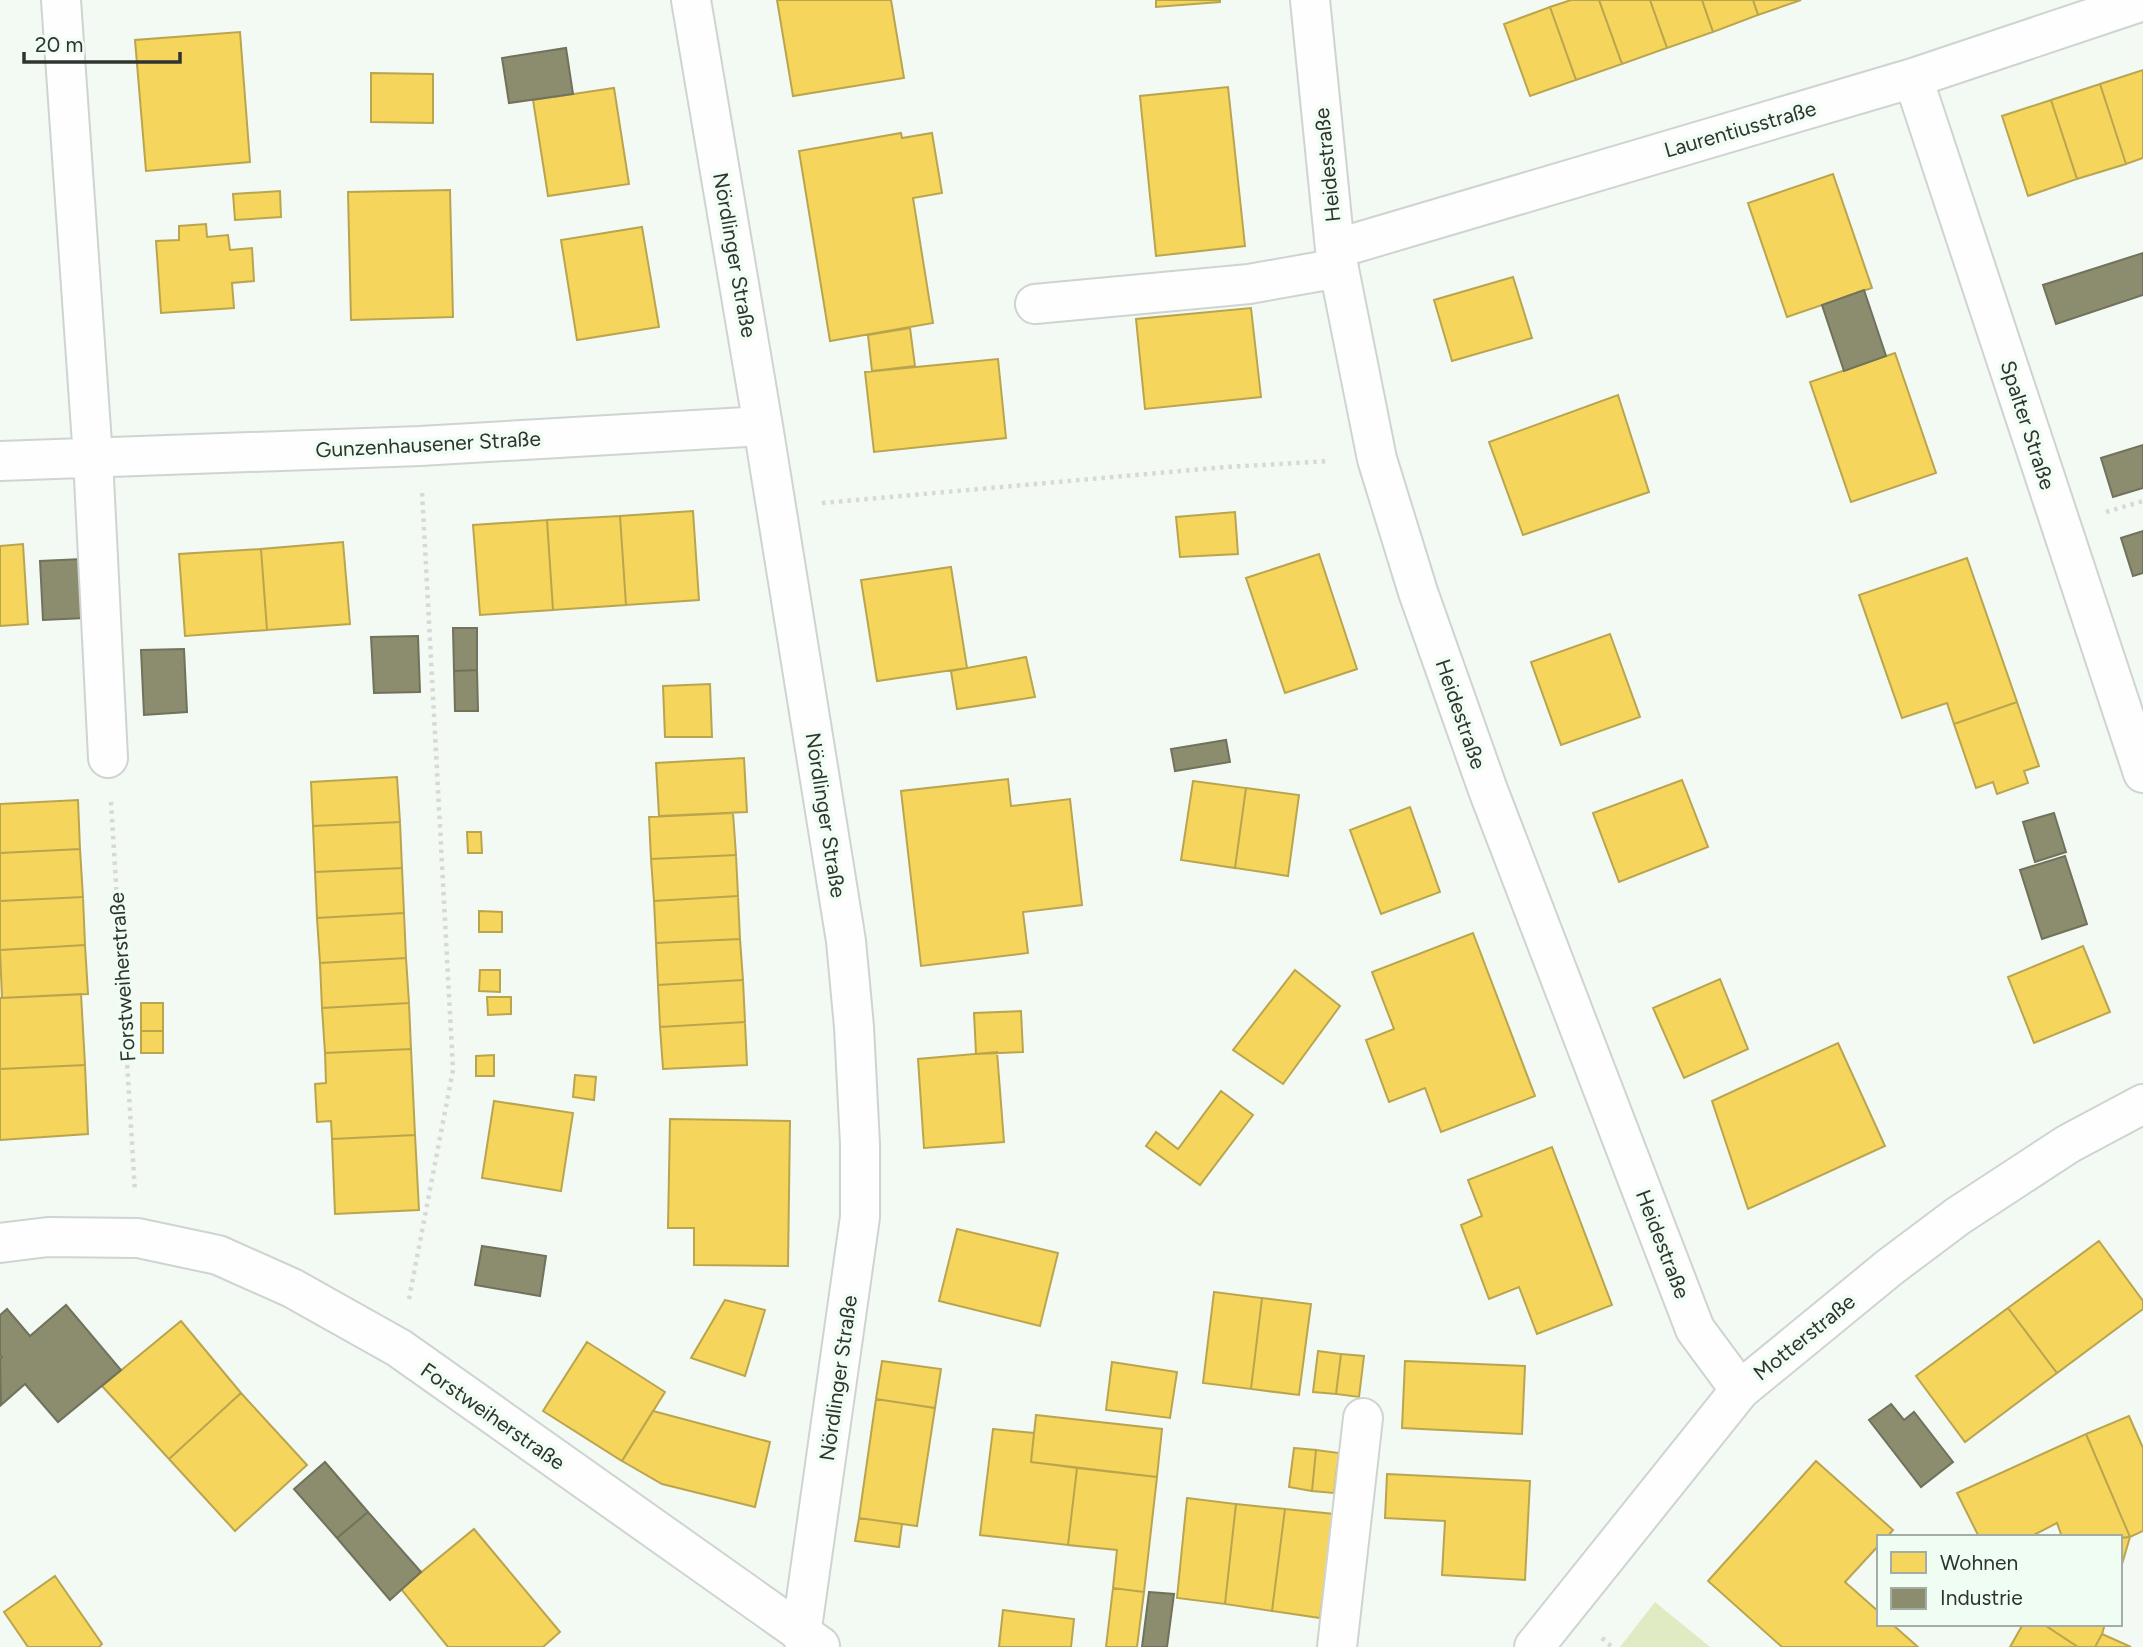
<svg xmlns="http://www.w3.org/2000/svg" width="2143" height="1647" font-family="Figtree,sans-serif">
  <rect width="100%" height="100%" fill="#f3faf4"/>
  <path fill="#e0ebc4" d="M1655,1602L1710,1647H1620Z"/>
  <path fill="#f6d55c" stroke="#baa54f" stroke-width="2" d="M777,0H891L904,78L793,96Z
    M1156,0H1220V2L1156,7Z
    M1571,0H1599L1622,64L1576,80L1550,7Z
    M1599,0H1650L1667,48L1622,64Z
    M1650,0H1702L1713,32L1667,48Z
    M1702,0H1753L1758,15L1713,32Z
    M1753,0H1801L1758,15Z
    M1550,7L1576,80L1530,96L1504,24Z
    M240,32L250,162L146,171L135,40Z
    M2143,70V158L2126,164L2100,84Z
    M371,73L433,74V123L371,122Z
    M2100,84L2126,164L2077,179L2051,100Z
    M1228,87L1245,246L1156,256L1140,96Z
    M614,88L629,184L548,196L533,100Z
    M2051,100L2077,179L2028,196L2002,116Z
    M901,133L902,138L932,133L942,193L913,198L933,323L830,341L799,151Z
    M1833,174L1872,288L1787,317L1748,203Z
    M450,190L453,317L351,320L348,192Z
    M280,191L281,217L235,220L233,194Z
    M206,224L207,237L228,235L230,250L252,248L254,281L232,283L234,308L161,313L156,241L179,240V226Z
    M642,227L659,327L577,340L561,240Z
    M1513,277L1532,338L1452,361L1434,300Z
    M1251,308L1261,397L1145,409L1136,319Z
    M910,328L915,366L872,371L868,335Z
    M1895,353L1936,473L1851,502L1810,382Z
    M998,359L1006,438L874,452L865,372Z
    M1618,395L1649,492L1523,535L1489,442Z
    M693,511L699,600L626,605L620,516Z
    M1235,512L1238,554L1180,557L1176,517Z
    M620,516L626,605L553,610L547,520Z
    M547,520L553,610L480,615L473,525Z
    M343,542L350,624L267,630L261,549Z
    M23,544L28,624L0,626V546Z
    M261,549L267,630L185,636L179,554Z
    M1319,554L1357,669L1285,693L1246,578Z
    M1967,558L2017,702L1954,724L1947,703L1902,718L1859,595Z
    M951,567L967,668L877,681L861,580Z
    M1610,634L1640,717L1561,745L1531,662Z
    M1026,657L1035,697L957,709L951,671Z
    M710,684L712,737H665L663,686Z
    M2017,702L2039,766L2024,771L2028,783L1997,794L1993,782L1976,788L1954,724Z
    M744,758L747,812L659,816L656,763Z
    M397,777L400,822L313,826L311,782Z
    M1008,779L1011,806L1070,799L1082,905L1023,912L1028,953L921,966L901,791Z
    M1682,780L1708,847L1619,882L1593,813Z
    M1193,781L1246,788L1235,868L1181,860Z
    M1246,788L1299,795L1288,876L1235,868Z
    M78,800L80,849L0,853V804Z
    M1410,807L1440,892L1381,914L1350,830Z
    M733,813L736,855L651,859L649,817Z
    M400,822L402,868L315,872L313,826Z
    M467,832H481L482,853H468Z
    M80,849L83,897L0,901V853Z
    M736,855L738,896L654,901L651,859Z
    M402,868L404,913L317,918L315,872Z
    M738,896L740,939L656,943L654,901Z
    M83,897L85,945L0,950V901Z
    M479,911L502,912V932H479Z
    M404,913L406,958L320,963L317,918Z
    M1473,933L1535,1096L1441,1132L1425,1088L1389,1102L1366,1040L1394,1029L1372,972Z
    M740,939L743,980L658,985L656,943Z
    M85,945L88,994L2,998L0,950Z
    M2083,946L2110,1012L2034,1043L2008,977Z
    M406,958L409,1003L322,1008L320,963Z
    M480,970H500V992L479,991Z
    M1295,970L1340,1006L1283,1084L1233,1050Z
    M1720,979L1748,1049L1684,1078L1653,1008Z
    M743,980L745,1022L660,1027L658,985Z
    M81,994L85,1065L0,1069V998Z
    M487,997H511V1014L488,1015Z
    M141,1003H163V1031H141Z
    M409,1003L411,1049L325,1053L322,1008Z
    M1021,1011L1023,1052L976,1054L974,1013Z
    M745,1022L747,1065L663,1069L660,1027Z
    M141,1031H163V1053H141Z
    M1838,1043L1885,1146L1748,1209L1712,1101Z
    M411,1049L415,1135L332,1139L331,1121L317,1122L315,1084L326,1083L325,1053Z
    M997,1052L1004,1142L924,1148L918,1059Z
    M494,1055V1076H476V1056Z
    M85,1065L88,1134L0,1140V1069Z
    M575,1075L596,1077L594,1100L573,1097Z
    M1221,1091L1253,1115L1200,1185L1146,1146L1156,1132L1178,1149Z
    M494,1101L573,1113L561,1191L482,1178Z
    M670,1119L790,1121L788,1266L694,1265V1228H668Z
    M415,1135L419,1210L335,1214L332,1139Z
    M1552,1147L1612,1305L1537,1334L1519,1287L1489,1299L1461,1225L1482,1216L1468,1180Z
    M957,1229L1058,1253L1040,1326L939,1301Z
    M2099,1241L2143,1301V1309L2057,1373L2008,1308Z
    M1214,1292L1262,1298L1251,1389L1203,1383Z
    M1262,1298L1311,1304L1299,1395L1251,1389Z
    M725,1300L765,1310L745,1376L691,1358Z
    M2008,1308L2057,1373L1965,1442L1916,1376Z
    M181,1321L241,1393L169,1459L102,1386Z
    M587,1342L665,1392L622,1461L543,1411Z
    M1318,1351L1341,1354L1336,1394L1313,1392Z
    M1341,1354L1364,1356L1359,1397L1336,1394Z
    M882,1361L941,1369L935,1408L876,1399Z
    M1405,1361L1525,1366L1522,1434L1402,1428Z
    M1112,1362L1177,1372L1170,1418L1106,1410Z
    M241,1393L307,1465L235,1531L169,1459Z
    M876,1399L935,1408L917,1526L859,1518Z
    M653,1411L770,1442L755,1507L662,1484L622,1461Z
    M1036,1415L1162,1429L1157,1477L1031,1462Z
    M2129,1416L2143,1448V1531L2130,1537L2086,1434Z
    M993,1429L1034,1433L1031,1462L1077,1468L1068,1545L980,1535Z
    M2086,1434L2130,1537L2120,1538V1537H2062L2057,1523L2030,1537H1979L1957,1493Z
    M1294,1448L1316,1450L1312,1491L1289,1487Z
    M1316,1450L1339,1453L1334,1493L1312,1491Z
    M1816,1461L1893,1530L1887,1537H1879V1545L1845,1582L1879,1612V1624H1892L1918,1647H1782L1708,1581Z
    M1077,1468L1157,1477L1144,1592L1113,1588L1117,1550L1068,1545Z
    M1387,1474L1530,1481L1525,1580L1442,1575L1445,1521L1385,1518Z
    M1187,1498L1236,1504L1225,1604L1177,1598Z
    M1236,1504L1285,1509L1272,1611L1225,1604Z
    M1285,1509L1334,1514L1320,1618L1272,1611Z
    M859,1518L902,1524L899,1547L855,1541Z
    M474,1529L560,1632L543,1647H448L401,1589Z
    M2130,1537L2120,1571V1538Z
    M55,1576L102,1644L99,1647H28L4,1612Z
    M1113,1588L1144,1592L1137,1647H1106Z
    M1003,1610L1074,1619L1071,1647H999Z
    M2023,1624H2043L2078,1647H2010Z
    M2043,1624H2105L2102,1634L2095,1647H2078Z
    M2102,1634L2131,1647H2095Z"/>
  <path fill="#8c8c6e" stroke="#70725c" stroke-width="2" d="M566,48L573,94L509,103L502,58Z
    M2143,253V295L2056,324L2043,285Z
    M1864,290L1886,356L1844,371L1822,305Z
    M2143,445V488L2113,497L2101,458Z
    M2143,531V573L2133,576L2121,538Z
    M82,559L85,618L43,620L40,561Z
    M453,628H477V670L454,671Z
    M418,636L420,692L374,693L371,637Z
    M184,649L187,712L144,715L141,650Z
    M477,670L478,711H455L454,671Z
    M1226,740L1230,762L1175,771L1171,749Z
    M2054,813L2066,852L2035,862L2023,822Z
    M2065,856L2087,924L2042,939L2020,870Z
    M482,1246L546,1256L540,1296L475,1285Z
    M66,1305L121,1370L58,1422L25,1384L1,1405L0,1359L2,1357L0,1355V1315L7,1309L30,1336Z
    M1891,1404L1904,1420L1914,1412L1953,1462L1921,1487L1869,1420Z
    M325,1462L368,1512L337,1538L294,1489Z
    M368,1512L421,1572L390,1600L337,1538Z
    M1149,1592L1174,1594L1167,1647H1142Z"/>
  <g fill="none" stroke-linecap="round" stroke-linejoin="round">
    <defs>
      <path id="minor" d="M61,0L93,458L108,758
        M691,0L763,426L846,941L854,1027L860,1144V1217L801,1635
        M1310,0L1335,249L1377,459L1418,592L1488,790L1695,1329L1740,1390
        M1913,78L2143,773
        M1335,249L1913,78L2143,1
        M1035,304L1249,284L1339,268
        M0,461L420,446L763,426
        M0,1243L48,1237L138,1238L218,1255L292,1288L399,1348L820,1646
        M1337,1647L1363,1418
        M1534,1647L1740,1390L1890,1267L1958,1216L2068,1144L2143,1104"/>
    </defs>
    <use href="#minor" stroke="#ced4d0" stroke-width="42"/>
    <path stroke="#d7d9d7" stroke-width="4.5" stroke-dasharray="3.5 5" stroke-linecap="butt" d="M822,503L1226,467L1329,461
      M2106,512L2143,501
      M111,802L135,1192
      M409,1299L453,1070L422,491
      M1602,1638L1612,1647"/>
    <use href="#minor" stroke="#fdfefd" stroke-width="38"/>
  </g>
  <g text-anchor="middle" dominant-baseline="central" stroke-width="7" stroke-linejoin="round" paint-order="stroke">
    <g font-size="21" fill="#2f3431" stroke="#f0fdf3">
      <text transform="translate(1740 129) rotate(-16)">Laurentiusstraße</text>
      <text transform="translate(1327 165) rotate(-96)">Heidestraße</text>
      <text transform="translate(735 255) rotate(80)">Nördlinger Straße</text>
      <text transform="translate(2028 425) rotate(72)">Spalter Straße</text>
      <text transform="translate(428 444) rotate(-3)">Gunzenhausener Straße</text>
      <text transform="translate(1461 714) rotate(71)">Heidestraße</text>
      <text transform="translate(826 815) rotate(81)">Nördlinger Straße</text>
      <text transform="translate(122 977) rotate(-94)">Forstweiherstraße</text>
      <text transform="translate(1663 1244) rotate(69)">Heidestraße</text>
      <text transform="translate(1804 1337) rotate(-39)">Motterstraße</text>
      <text transform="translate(838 1378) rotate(-82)">Nördlinger Straße</text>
      <text transform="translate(493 1416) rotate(35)">Forstweiherstraße</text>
    </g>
  </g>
  <rect x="1877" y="1535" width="245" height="91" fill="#f0fdf3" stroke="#a3ada5" stroke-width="2"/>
  <rect x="1891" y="1552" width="35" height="21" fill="#f6d55c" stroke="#a3ada5" stroke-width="2"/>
  <text x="1940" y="1570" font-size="21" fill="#2f3431">Wohnen</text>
  <rect x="1891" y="1588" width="35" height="21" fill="#8c8c6e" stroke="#a3ada5" stroke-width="2"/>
  <text x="1940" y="1605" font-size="21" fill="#2f3431">Industrie</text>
  <path d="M24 52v10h156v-10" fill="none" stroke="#2f3431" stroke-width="3.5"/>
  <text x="35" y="52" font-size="21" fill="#2f3431" stroke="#f0fdf3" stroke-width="5" paint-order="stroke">20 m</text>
</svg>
